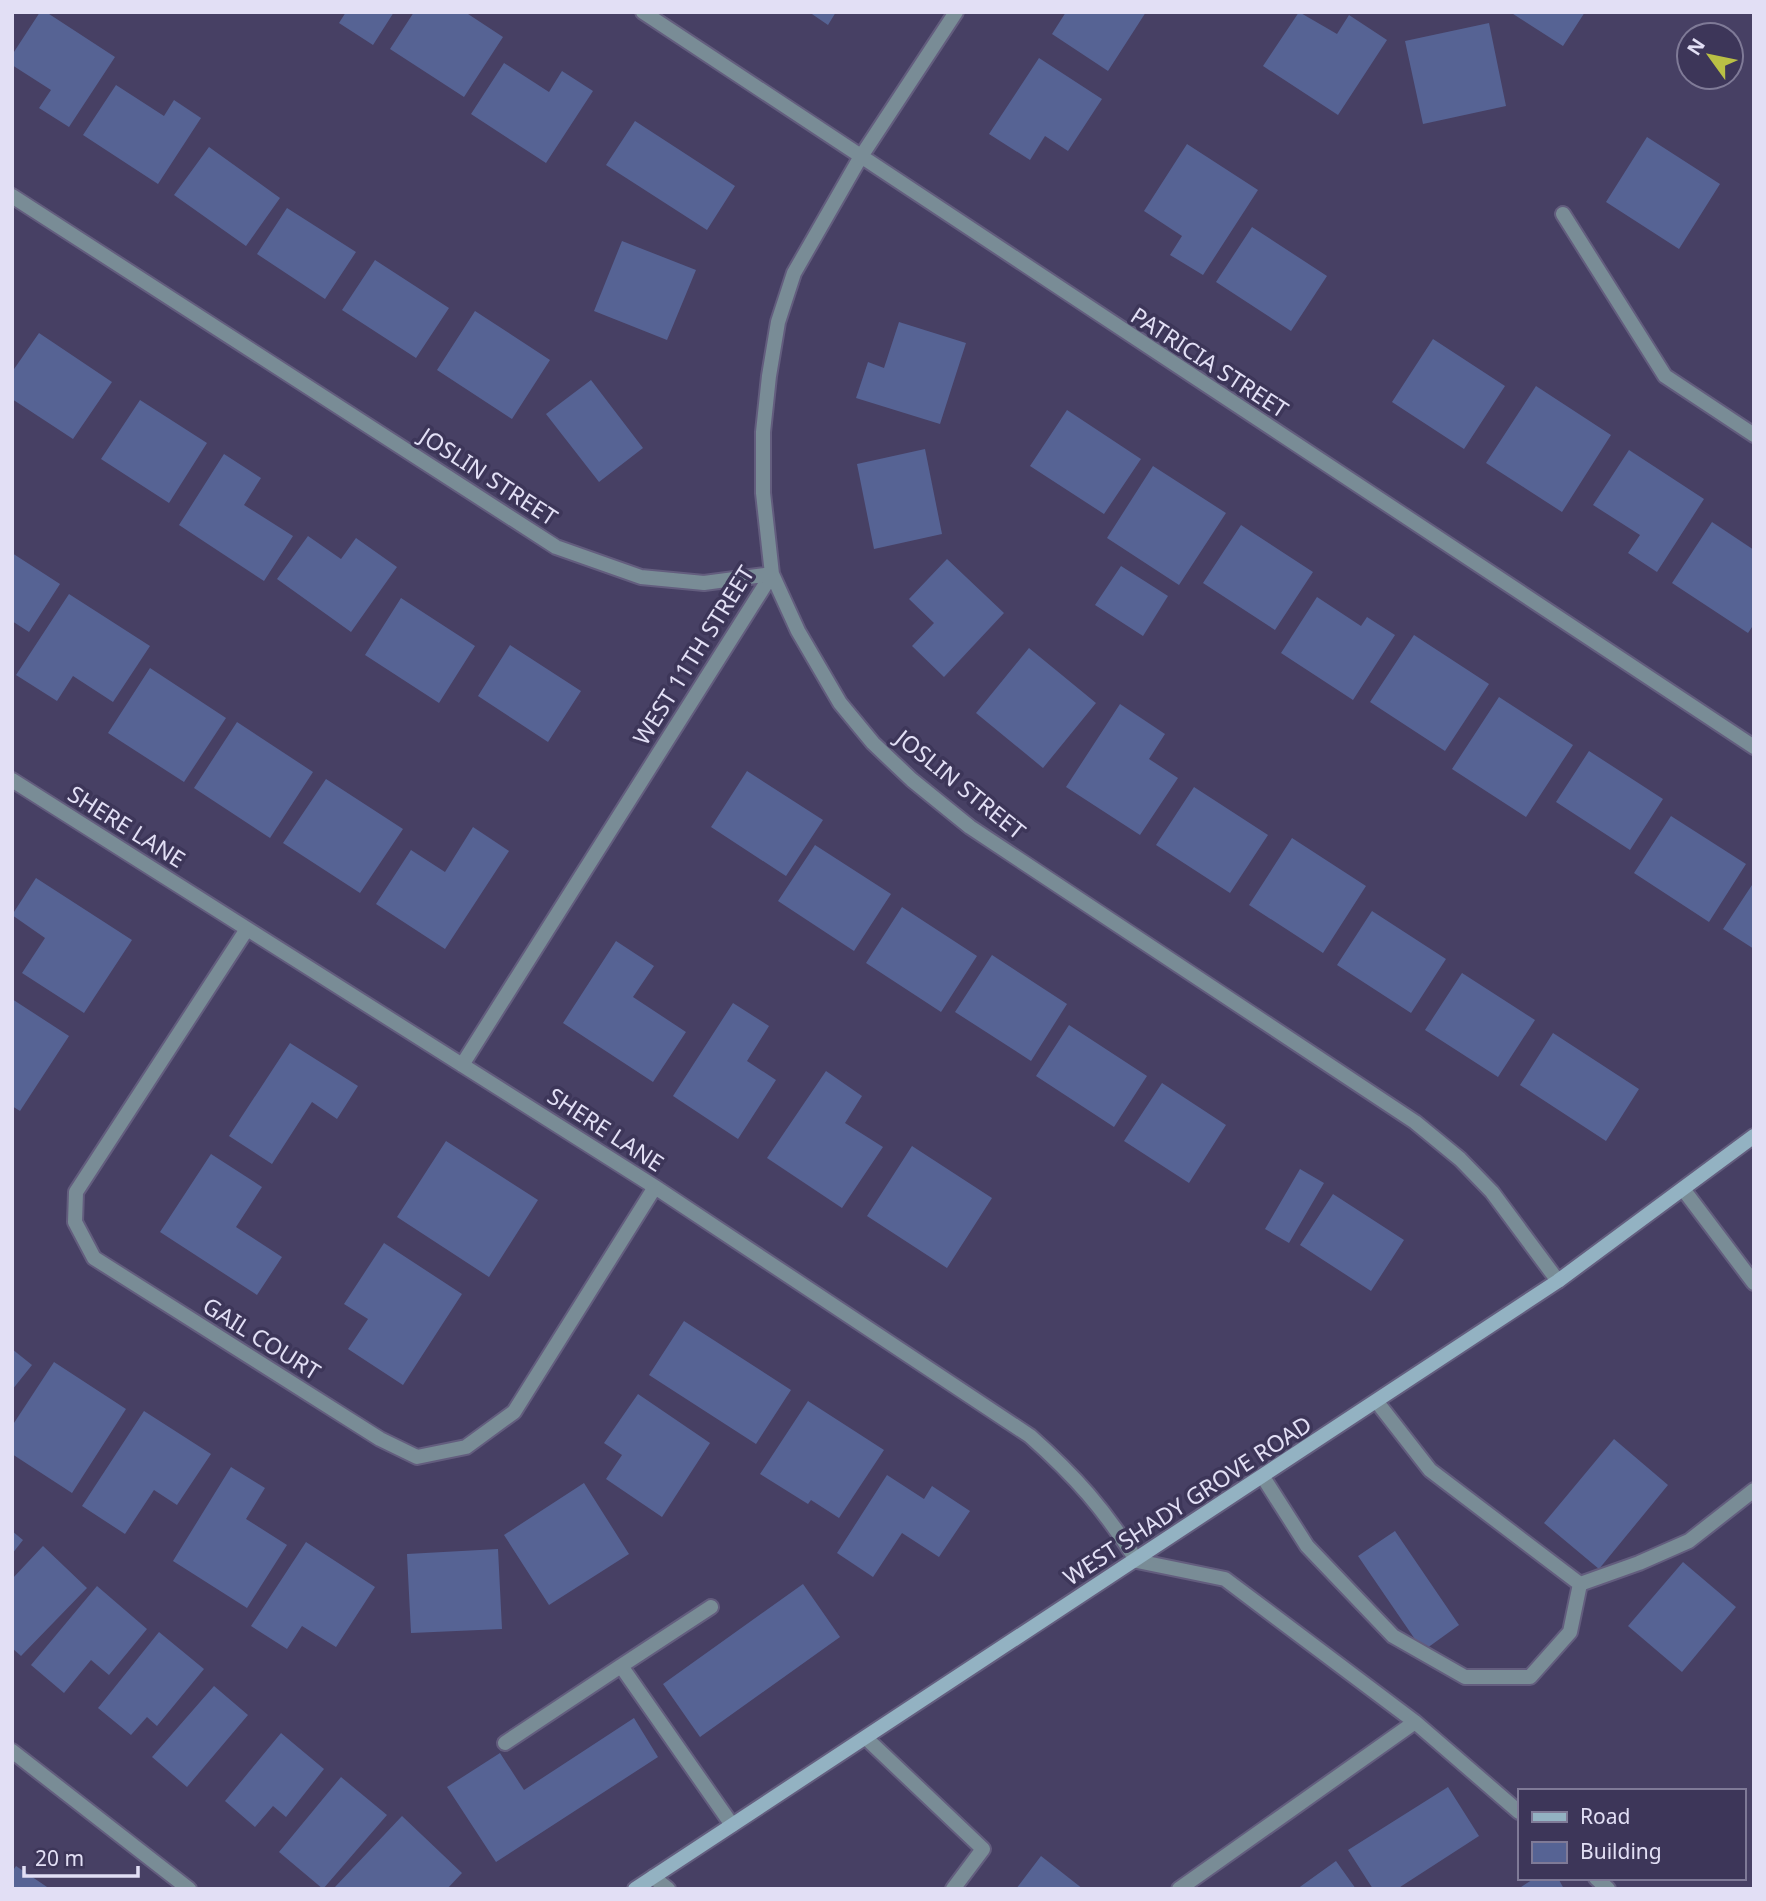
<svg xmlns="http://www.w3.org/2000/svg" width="1766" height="1901" font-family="'Noto Sans',sans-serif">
  <rect width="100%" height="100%" fill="#474064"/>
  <path fill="#566394" d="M40,12H46L115,57L69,127L39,108L51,90L12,65V55Z
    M346,12H394L373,45L339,23Z
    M414,12H465L503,37L464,97L390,49Z
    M809,12H836L828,25Z
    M1066,12H1146L1108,71L1052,34Z
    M1299,12L1337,34L1349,15L1387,40L1338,115L1263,66Z
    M1510,12H1585L1563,46Z
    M1489,23L1506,106L1423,124L1405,41Z
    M1039,58L1102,99L1068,151L1045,136L1030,160L989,134Z
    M504,63L549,92L562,71L593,91L546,163L471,114Z
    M116,85L164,116L174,100L201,118L158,184L83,135Z
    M635,121L735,186L707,230L606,165Z
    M1647,137L1720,184L1679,249L1606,202Z
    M1187,144L1258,190L1203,275L1170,255L1182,236L1144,211Z
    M209,147L280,198L246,246L174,195Z
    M287,208L356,252L325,299L257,254Z
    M1252,227L1327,276L1291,331L1216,282Z
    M622,241L696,270L667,340L594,311Z
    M375,260L449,308L416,358L342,310Z
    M475,311L550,360L512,419L437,370Z
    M899,322L966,343L940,424L856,398L868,362L884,368Z
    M39,333L112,382L73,439L12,399V372Z
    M1433,339L1505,386L1464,449L1392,402Z
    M591,380L643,448L599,482L546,414Z
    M1536,386L1611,435L1562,512L1486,463Z
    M140,400L207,443L169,503L101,459Z
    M1067,410L1141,459L1104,514L1030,466Z
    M925,449L942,534L874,549L857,464Z
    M1629,450L1704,499L1657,572L1628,553L1640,535L1593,505Z
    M224,454L261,478L244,505L293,536L264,581L179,525Z
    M1153,466L1226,513L1179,585L1107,538Z
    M1712,522L1754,550V624L1748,633L1672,583Z
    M1241,525L1313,572L1275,630L1203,583Z
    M308,536L341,559L356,538L397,567L351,632L277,579Z
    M12,553L60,584L29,632L12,621Z
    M947,559L1004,613L944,677L912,646L934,623L909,599Z
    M1121,566L1168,596L1143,636L1095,605Z
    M69,594L150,646L113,702L73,676L57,701L16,675Z
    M1317,597L1361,626L1367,617L1395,635L1353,700L1281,653Z
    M401,598L475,646L439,703L365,655Z
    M1414,635L1489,684L1445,751L1370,702Z
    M510,645L581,691L548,742L478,696Z
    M1029,648L1096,703L1043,768L976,713Z
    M150,668L226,718L184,782L108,733Z
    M1499,697L1573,745L1526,817L1452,769Z
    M1120,704L1165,734L1149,759L1178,778L1140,835L1066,787Z
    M237,722L313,772L270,838L194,788Z
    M1589,751L1663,799L1630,850L1556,802Z
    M747,771L823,820L786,876L711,827Z
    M326,779L403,829L360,893L283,843Z
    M1194,787L1268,835L1230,893L1156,845Z
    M1671,816L1746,864L1709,922L1634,873Z
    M473,827L509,851L445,949L376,904L411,850L445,872Z
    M1292,838L1366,886L1323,953L1249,905Z
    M815,845L891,894L854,951L778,901Z
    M36,878L132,940L84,1013L22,973L45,938L12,915Z
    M1754,882V949L1723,929Z
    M902,907L977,956L941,1012L866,963Z
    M1372,911L1446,959L1411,1013L1337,965Z
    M616,941L654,966L633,997L686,1032L653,1082L563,1023Z
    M992,955L1067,1004L1031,1061L955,1012Z
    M1462,973L1535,1020L1498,1077L1425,1030Z
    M12,999L69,1036L20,1111L12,1106Z
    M733,1003L769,1026L747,1061L776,1080L738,1139L673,1096Z
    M1069,1025L1147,1076L1114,1127L1036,1076Z
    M1553,1033L1639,1089L1606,1141L1520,1085Z
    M290,1043L358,1086L337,1119L312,1102L272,1164L229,1136Z
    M826,1071L862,1096L845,1123L883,1147L842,1208L767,1158Z
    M1162,1083L1226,1125L1189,1183L1124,1141Z
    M446,1141L538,1200L489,1277L397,1217Z
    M912,1146L992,1198L947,1268L867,1216Z
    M211,1154L262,1187L236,1227L282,1257L257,1295L160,1232Z
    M1300,1169L1324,1183L1289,1243L1265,1229Z
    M1333,1194L1404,1240L1371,1291L1300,1245Z
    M384,1243L462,1294L403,1385L348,1349L368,1319L344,1304Z
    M684,1321L791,1390L756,1444L649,1375Z
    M12,1349L32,1365L12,1390Z
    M54,1362L126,1409L72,1493L12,1454V1426Z
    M638,1394L710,1443L662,1517L606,1479L622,1455L604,1443Z
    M808,1401L884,1450L839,1518L811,1500L808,1504L760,1474Z
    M144,1411L211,1454L177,1505L154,1490L125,1534L82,1506Z
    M1614,1439L1668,1485L1599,1569L1544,1523Z
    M231,1467L265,1488L246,1519L287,1545L247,1608L173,1561Z
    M887,1475L924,1499L932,1486L970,1511L939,1557L902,1533L873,1577L837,1553Z
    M584,1483L629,1554L549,1605L504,1535Z
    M12,1531L23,1540L12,1554Z
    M1395,1531L1459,1625L1423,1651L1358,1556Z
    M306,1542L375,1587L336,1647L302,1626L287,1649L251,1626Z
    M43,1546L87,1588L21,1656L12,1648V1579Z
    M498,1549L502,1629L411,1633L407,1554Z
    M1683,1562L1736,1607L1682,1672L1628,1626Z
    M803,1584L840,1637L700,1737L663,1684Z
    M97,1586L147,1629L109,1675L91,1660L64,1693L31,1665Z
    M159,1632L204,1669L157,1726L147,1717L131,1735L98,1708Z
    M214,1686L248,1715L187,1787L152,1757Z
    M634,1718L658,1757L496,1862L447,1787L500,1753L524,1790Z
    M281,1733L324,1769L286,1817L273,1806L255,1827L225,1801Z
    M341,1777L387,1815L323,1889L279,1852Z
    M1448,1787L1479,1836L1397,1889H1373L1348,1850Z
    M402,1816L462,1873L447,1889H337L335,1887Z
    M1041,1856L1083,1889H1016Z
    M1336,1861L1356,1889H1297Z
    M16,1866L50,1889H12V1872Z
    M1535,1878H1558L1564,1889H1518Z"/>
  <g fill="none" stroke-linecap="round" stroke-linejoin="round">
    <defs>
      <path id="lane" d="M1563,214L1665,376L1754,435
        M1683,1189L1754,1283
        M1263,1477L1307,1546L1393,1636L1465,1677H1530L1570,1632L1580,1584L1430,1470L1377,1402
        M1137,1561L1225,1579L1415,1722L1519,1812
        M1580,1584L1639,1563L1689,1541L1754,1490
        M621,1666L711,1607
        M866,1738L983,1849L953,1889
        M505,1743L621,1666L732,1825
        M653,1877L668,1889
        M1596,1878L1608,1889
        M1179,1889L1415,1722"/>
      <path id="street" d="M643,12L1754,747
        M956,12L860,158L794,273L778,322L769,376L763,432V493L772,574L798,631L840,703L873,743L912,780L970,827L1415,1122L1460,1159L1492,1192L1558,1281
        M12,196L556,547L641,577L704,583L772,574
        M12,780L655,1187L1030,1436C1076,1477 1104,1509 1137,1561
        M247,929L76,1192L75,1222L94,1258L380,1439L417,1457L466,1447L514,1412L655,1187
        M462,1065L772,574
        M12,1751L189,1889"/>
      <path id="secondary" d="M635,1889L1558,1281L1754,1136"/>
    </defs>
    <use href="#lane" stroke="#635d7e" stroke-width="18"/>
    <use href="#street" stroke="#635d7e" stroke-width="18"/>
    <use href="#secondary" stroke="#635d7e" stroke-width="18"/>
    <use href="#lane" stroke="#798c96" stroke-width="14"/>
    <use href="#street" stroke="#798c96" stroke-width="14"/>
    <use href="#secondary" stroke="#93b2c2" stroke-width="14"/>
  </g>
  <g text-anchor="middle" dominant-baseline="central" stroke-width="7" stroke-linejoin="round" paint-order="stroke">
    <g font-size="23" fill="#e2dff5" stroke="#3d3659">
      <text transform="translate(1210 362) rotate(33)">PATRICIA STREET</text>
      <text transform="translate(489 476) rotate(33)">JOSLIN STREET</text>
      <text transform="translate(693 655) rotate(-58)">WEST 11TH STREET</text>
      <text transform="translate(961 784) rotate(39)">JOSLIN STREET</text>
      <text transform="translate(127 826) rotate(32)">SHERE LANE</text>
      <text transform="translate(606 1129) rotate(33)">SHERE LANE</text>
      <text transform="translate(262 1338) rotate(32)">GAIL COURT</text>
      <text transform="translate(1187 1500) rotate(-33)">WEST SHADY GROVE ROAD</text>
    </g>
  </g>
  <rect width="1766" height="1901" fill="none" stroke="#e2dff5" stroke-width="28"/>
  <rect x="1518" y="1789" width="228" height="91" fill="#3d3659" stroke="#7f7a97" stroke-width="2"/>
  <rect x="1532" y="1812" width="35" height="10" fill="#93b2c2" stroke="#7f7a97" stroke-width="2"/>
  <text x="1580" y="1824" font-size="21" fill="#e2dff5">Road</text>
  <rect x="1532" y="1842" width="35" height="21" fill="#566394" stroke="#7f7a97" stroke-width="2"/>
  <text x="1580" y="1859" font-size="21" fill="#e2dff5">Building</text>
  <g transform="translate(1710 56) rotate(303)"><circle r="33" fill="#3d3659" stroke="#7f7a97" stroke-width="2"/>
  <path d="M0-5L12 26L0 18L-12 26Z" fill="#bac045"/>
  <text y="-10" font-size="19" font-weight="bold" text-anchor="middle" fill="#e2dff5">N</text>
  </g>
  <path d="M24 1866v10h114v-10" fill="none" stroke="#e2dff5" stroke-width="3.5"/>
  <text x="35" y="1866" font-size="21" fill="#e2dff5" stroke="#3d3659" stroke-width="5" paint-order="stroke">20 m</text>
</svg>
